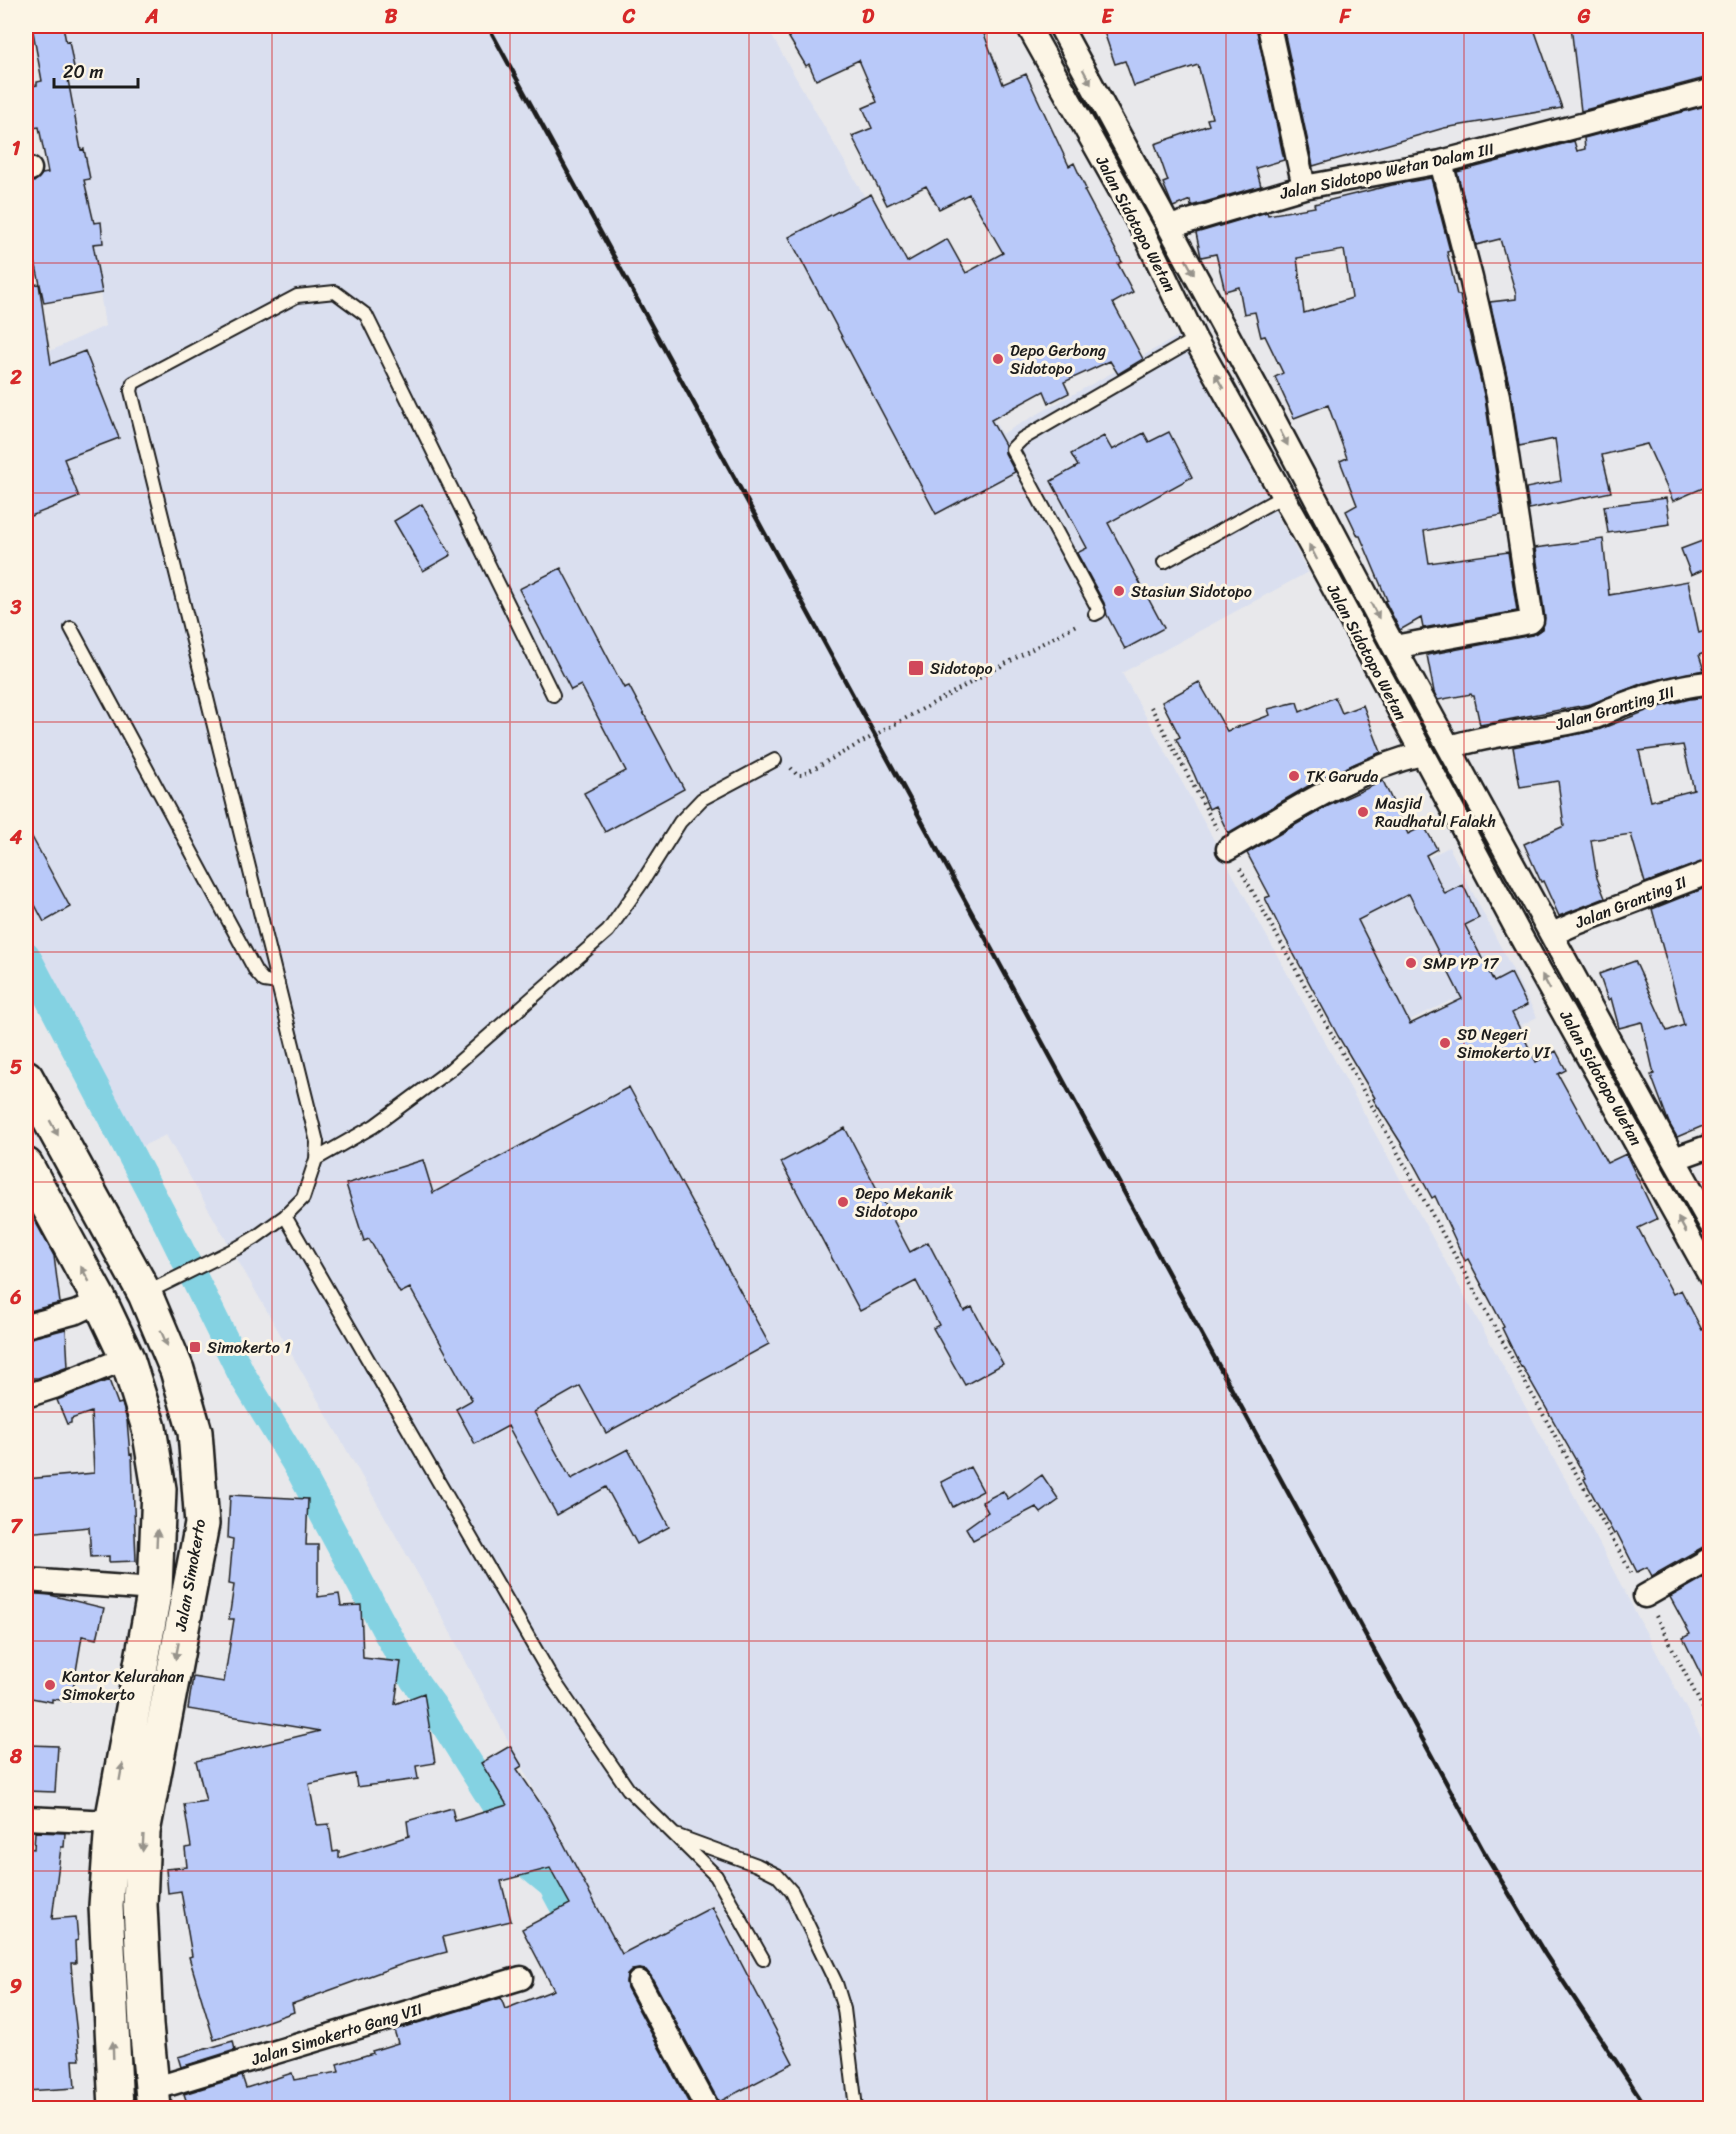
<svg xmlns="http://www.w3.org/2000/svg" width="1736" height="2134" font-family="Sriracha,sans-serif">
  <rect width="100%" height="100%" fill="#e8e8eb"/>
  <filter id="ink" filterUnits="userSpaceOnUse"><feTurbulence type="fractalNoise" baseFrequency=".0167" numOctaves="2"/><feDisplacementMap in="SourceGraphic" scale="12" xChannelSelector="R" yChannelSelector="G"/><feConvolveMatrix kernelMatrix="1 2 1 2 8 2 1 2 1" color-interpolation-filters="sRGB"/></filter>
  <g filter="url(#ink)">
    <path fill="#dadfef" d="M61,26H766L1002,434L1180,335L1308,572L1122,673L1569,1486L1710,1754V2108H703L439,1611L166,1135L134,1150L26,954V362L105,326Z
      M1449,847L1537,1017L1478,1048L1452,1000L1410,1020L1420,1042L1295,926Z"/>
    <g fill="none" stroke-linecap="round" stroke-linejoin="round">
      <path stroke="#84d2e2" stroke-width="28" d="M26,955L168,1225L242,1375L299,1469L386,1631L414,1680L433,1706L497,1808L529,1866L552,1885L582,1941"/>
    </g>
    <path fill="#b9c9f9" stroke="#1c1c1c" stroke-width="1.5" fill-rule="evenodd" d="M32,26H63L66,42L69,41L74,68L66,69L81,150L84,149L90,179L84,180L94,223L101,222L103,243L93,244L102,293L44,303L33,252L26,193V183L34,182L42,174L48,173L39,127L26,129V87L37,85V82L42,81Z
      M782,26H981L1003,84L1026,74L1069,166L1074,163L1086,189L1084,190L1122,262L1118,264L1133,292L1113,303L1143,359L1118,374L1110,361L1064,382L1069,393L1049,403L1044,391L991,420L1005,445V453L1015,472L936,514L789,237L871,194L907,262L947,239L966,273L1003,253L969,194L939,209L926,186L887,205L852,136L872,128L863,108L877,102L859,60L816,80L809,64L806,66Z
      M1102,26H1256L1284,160L1256,168L1261,186L1191,206L1190,200L1173,207L1163,183L1168,181L1155,144L1209,125L1207,119L1212,118L1198,65L1134,86L1125,61L1115,64Z
      M1283,26H1417L1419,32L1453,26H1533L1562,108L1444,128L1313,166Z
      M1571,26H1710V74L1705,75V78L1581,111Z
      M1709,105L1710,485L1673,501L1647,444L1602,455L1611,492L1529,509L1526,488L1561,481L1555,439L1519,446L1511,393L1490,302L1516,299V294L1500,239L1476,245L1457,172L1574,141L1577,151L1585,149L1584,138Z
      M1431,178L1450,251L1447,252L1457,295H1460L1462,306H1463L1485,399L1502,515L1424,531L1429,563L1508,552L1517,611L1423,628L1421,618L1400,630L1385,601L1387,600L1360,536H1358L1346,511L1357,505L1340,461L1347,458L1328,405L1294,418L1275,377L1283,373L1265,336L1261,337L1255,312L1244,314L1239,287L1225,291L1216,254L1201,257L1196,233L1267,212L1268,215L1315,207L1314,204L1392,185ZM1344,250L1352,298L1304,313L1297,258Z
      M39,284L51,364L85,351L119,438L64,459L79,497L26,518V285Z
      M1169,432L1192,477L1108,523L1164,628L1125,649L1107,615L1104,603L1077,553L1087,548L1051,481L1078,466L1071,454L1104,436L1112,450L1144,433L1149,442Z
      M1666,498L1670,524L1608,533L1604,506Z
      M422,504L451,555L423,571L394,521Z
      M1710,538V567L1691,575L1681,549Z
      M1603,539L1609,595L1688,581L1699,633L1710,629V651L1699,655L1704,670L1643,683L1591,704L1480,725L1474,696H1472L1471,694L1438,700L1434,692L1427,655L1532,635L1542,629L1545,618L1535,548Z
      M561,568L624,688L629,686L684,789L605,832L584,793L626,771L581,685L571,690L519,589Z
      M1199,682L1227,731L1270,715L1268,709L1297,702L1300,712L1335,697L1342,713L1363,705L1381,752L1315,782L1228,833L1215,806L1209,809L1194,774L1176,739L1180,737L1162,702Z
      M1710,697V859L1645,883L1631,834L1591,840L1597,878L1605,898L1559,916L1543,881L1541,882L1524,844L1564,826L1558,781L1520,787L1513,747L1598,730L1651,709L1690,699ZM1683,745L1694,790L1651,801L1639,751Z
      M1383,781L1408,834L1424,826L1437,849L1426,855L1445,894L1463,885L1479,918L1465,925L1494,982L1511,973L1527,1005L1512,1013L1536,1062L1556,1051L1566,1070L1558,1074L1607,1163L1626,1154L1657,1219L1638,1228L1673,1294L1681,1290L1702,1330L1710,1326V1546L1703,1547L1652,1576L1647,1567L1637,1572L1617,1533L1614,1534L1584,1479L1586,1478L1522,1366L1521,1367L1502,1328L1504,1327L1468,1259L1465,1261L1435,1196L1432,1198L1408,1154L1373,1099L1375,1098L1338,1036L1284,936L1265,898L1270,896L1247,853L1328,806ZM1409,894L1462,999L1410,1024L1358,920Z
      M26,826L70,907L44,922L26,888Z
      M1710,886V1123L1677,1137L1669,1123L1651,1075L1654,1074L1642,1022L1619,1028L1611,998L1608,1000L1599,974L1635,961L1667,1031L1684,1025L1652,909Z
      M629,1087L769,1344L606,1433L580,1386L534,1412L571,1479L628,1449L669,1527L637,1544L606,1487L557,1515L508,1426L475,1444L456,1409L472,1400L410,1288L400,1293L369,1239L364,1241L346,1184L423,1160L433,1193Z
      M845,1128L910,1252L928,1242L964,1311L972,1307L1003,1364L965,1385L933,1328L939,1325L916,1281L860,1311L781,1162Z
      M35,1221L54,1256L60,1303L26,1312V1225Z
      M66,1329L68,1367L38,1378H29L27,1339Z
      M109,1380L118,1404L122,1403L127,1420L130,1455L132,1454L136,1561L109,1562V1556L91,1557L89,1527L26,1533V1479L94,1473L91,1412L71,1419V1423L67,1424L57,1400Z
      M970,1467L983,1491L953,1507L941,1482Z
      M1042,1475L1059,1500L1041,1513L1036,1507L973,1540L966,1528L988,1512L982,1502L1003,1491L1008,1499Z
      M230,1495L308,1499L306,1545H318V1597L339,1594L341,1606L361,1605L363,1658L401,1662L395,1704L424,1693L435,1763L416,1766L418,1779L357,1787L355,1774L309,1784L317,1825L329,1824L333,1852L339,1851V1858L409,1836L407,1821L452,1808L455,1821L507,1805L481,1763L510,1746L522,1766L517,1769L549,1816L622,1954L712,1907L793,2063L719,2102L651,1976L646,1970L639,1969L632,1970L627,1975L626,1982L627,1988L692,2109H189L184,2094L242,2076L246,2088L292,2073L294,2080L339,2072L337,2064L373,2053L372,2051L398,2043L394,2030L501,1998L505,2009L554,1990L522,1929L570,1904L550,1868L501,1881L511,1921L443,1937L447,1952L408,1962L292,2004L294,2012L214,2040L189,1957L192,1956L181,1891L168,1893L166,1869L187,1867L185,1848L191,1847L184,1804L206,1801L196,1761L320,1731L188,1709L193,1677L224,1682L234,1619H229L234,1585L229,1584L233,1539L228,1538Z
      M1710,1574V1693L1683,1638L1690,1634L1670,1597Z
      M26,1593L50,1595L104,1608L97,1639L82,1636L71,1701L52,1699V1702L26,1697Z
      M29,1745L58,1746L55,1792L26,1791Z
      M35,1832L65,1833L64,1847H61L52,1919L76,1917L78,1940L75,1941L76,1963H71L73,1991H72L80,2060H73L75,2088L26,2091V1848L34,1849Z
      M233,2041L235,2050L181,2067L178,2057Z"/>
    <g fill="none" stroke-linecap="round" stroke-linejoin="round">
      <defs>
        <path id="lane" d="M1164,562L1283,496
          M1095,614L1099,612L1097,607L1012,449L1022,439L1195,339
          M71,628L256,972L264,981L278,983
          M316,1159L374,1126L451,1069L608,931L641,884L680,822L702,799L775,760
          M285,1216L552,1678L628,1789L716,1876L763,1959
          M146,1293L239,1247L256,1237L285,1216L303,1198L316,1159L317,1142L131,391L133,383L297,296L335,292L366,315L553,695
          M675,1835L757,1865L777,1875L792,1892L836,1983L844,2009L856,2108"/>
        <path id="street" d="M1028,26L1144,233L1195,339L1311,546L1521,937L1710,1276
          M1060,26L1273,418L1394,647L1674,1159L1710,1223
          M1269,26L1304,187
          M26,170L30,169
          M1169,227L1304,187L1441,162L1710,91
          M1394,647L1530,622L1532,620L1498,396L1471,278L1441,162
          M1450,747C1497,732 1547,730 1595,717C1601,715 1606,711 1612,709C1636,698 1685,684 1710,683
          M1228,849C1290,813 1351,771 1421,754
          M1552,934L1577,923L1710,872
          M1674,1159L1710,1146
          M26,1326L77,1312L100,1301
          M26,1396L54,1387L127,1358
          M26,1580L155,1589
          M1645,1596L1710,1559
          M26,1818L112,1822
          M639,1982L707,2108
          M153,2089L521,1978"/>
        <path id="highway" d="M26,1077L145,1294L177,1370L195,1432L202,1524L143,1832L140,1905L146,2025L154,2108
          M26,1165L100,1301L127,1358L149,1428L159,1489L155,1589L112,1822L106,1906L116,2108"/>
      </defs>
      <use href="#lane" stroke="#1c1c1c" stroke-width="16"/>
      <use href="#street" stroke="#1c1c1c" stroke-width="27"/>
      <use href="#highway" stroke="#1c1c1c" stroke-width="38"/>
      <path stroke="#1c1c1c" stroke-width="4" stroke-dasharray="1.5 4.5" stroke-linecap="butt" d="M1151,707L1217,829
        M791,768L797,775H802L1078,624
        M1240,869L1633,1576
        M1656,1616L1710,1722"/>
      <use href="#lane" stroke="#fcf5e5" stroke-width="12"/>
      <use href="#street" stroke="#fcf5e5" stroke-width="22"/>
      <use href="#highway" stroke="#fcf5e5" stroke-width="33"/>
      <path stroke="#1c1c1c" stroke-width="4.5" d="M488,26L1483,1850L1545,1954L1647,2108"/>
    </g>
    <defs><path id="oneway-solid" d="M-6-.8H1V-3.2L6.5 0L1 3.2V.8H-6Z" transform="scale(1.5)"/></defs>
    <g fill="#97938b">
      <use href="#oneway-solid" transform="translate(1087 77) rotate(62)"/>
      <use href="#oneway-solid" transform="translate(1190 267) rotate(61)"/>
      <use href="#oneway-solid" transform="translate(1219 381) rotate(-119)"/>
      <use href="#oneway-solid" transform="translate(1284 438) rotate(63)"/>
      <use href="#oneway-solid" transform="translate(1313 552) rotate(-118)"/>
      <use href="#oneway-solid" transform="translate(1375 611) rotate(62)"/>
      <use href="#oneway-solid" transform="translate(1546 982) rotate(-119)"/>
      <use href="#oneway-solid" transform="translate(54 1128) rotate(61)"/>
      <use href="#oneway-solid" transform="translate(1682 1225) rotate(-119)"/>
      <use href="#oneway-solid" transform="translate(85 1274) rotate(-119)"/>
      <use href="#oneway-solid" transform="translate(164 1338) rotate(67)"/>
      <use href="#oneway-solid" transform="translate(157 1538) rotate(-87)"/>
      <use href="#oneway-solid" transform="translate(177 1651) rotate(101)"/>
      <use href="#oneway-solid" transform="translate(121 1772) rotate(-80)"/>
      <use href="#oneway-solid" transform="translate(143 1843) rotate(93)"/>
      <use href="#oneway-solid" transform="translate(113 2050) rotate(-92)"/>
    </g>
  </g>
  <path fill="none" stroke="#d62828" stroke-width="1.5" stroke-opacity="0.55" d="M272,26V2108M510,26V2108M749,26V2108M987,26V2108M1226,26V2108M1464,26V2108M26,263H1710M26,493H1710M26,722H1710M26,952H1710M26,1182H1710M26,1412H1710M26,1641H1710M26,1871H1710"/>
  <g fill="#d1495b" stroke="#fcf5e5" stroke-width="2">
    <circle cx="998" cy="359" r="6"/>
    <circle cx="1119" cy="591" r="6"/>
    <rect x="908" y="660" width="16" height="16" rx="3"/>
    <circle cx="1294" cy="776" r="6"/>
    <circle cx="1363" cy="812" r="6"/>
    <circle cx="1411" cy="963" r="6"/>
    <circle cx="1445" cy="1043" r="6"/>
    <circle cx="843" cy="1202" r="6"/>
    <rect x="189" y="1341" width="12" height="12" rx="3"/>
    <circle cx="50" cy="1685" r="6"/>
  </g>
  <g text-anchor="middle" dominant-baseline="central" stroke-width="6" stroke-linejoin="round" paint-order="stroke">
    <g font-size="16" fill="#1c1c1c" stroke="#fcf5e5">
      <text transform="translate(1387 171) rotate(-12)">Jalan Sidotopo Wetan Dalam III</text>
      <text transform="translate(1136 224) rotate(62)">Jalan Sidotopo Wetan</text>
      <text transform="translate(1367 652) rotate(62)">Jalan Sidotopo Wetan</text>
      <text transform="translate(1615 708) rotate(-16)">Jalan Granting III</text>
      <text transform="translate(1631 902) rotate(-21)">Jalan Granting II</text>
      <text transform="translate(1601 1078) rotate(61)">Jalan Sidotopo Wetan</text>
      <text transform="translate(190 1575) rotate(-80)">Jalan Simokerto</text>
      <text transform="translate(337 2034) rotate(-17)">Jalan Simokerto Gang VII</text>
    </g>
    <g font-size="16" fill="#1c1c1c" stroke="#fcf5e5" text-anchor="start">
      <text x="1010" y="350">Depo Gerbong<tspan x="1010" dy="18">Sidotopo</tspan></text>
      <text x="1131" y="591">Stasiun Sidotopo</text>
      <text x="930" y="668">Sidotopo</text>
      <text x="1306" y="776">TK Garuda</text>
      <text x="1375" y="803">Masjid<tspan x="1375" dy="18">Raudhatul Falakh</tspan></text>
      <text x="1423" y="963">SMP YP 17</text>
      <text x="1457" y="1034">SD Negeri<tspan x="1457" dy="18">Simokerto VI</tspan></text>
      <text x="855" y="1193">Depo Mekanik<tspan x="855" dy="18">Sidotopo</tspan></text>
      <text x="207" y="1347">Simokerto 1</text>
      <text x="62" y="1676">Kantor Kelurahan<tspan x="62" dy="18">Simokerto</tspan></text>
    </g>
  </g>
  <rect width="1736" height="2134" fill="none" stroke="#fcf5e5" stroke-width="66"/>
  <path d="M54 78v9h84v-9" fill="none" stroke="#1c1c1c" stroke-width="3"/>
  <text x="63" y="78" font-size="18" fill="#1c1c1c" stroke="#fcf5e5" stroke-width="4.5" paint-order="stroke">20 m</text>
  <rect x="33" y="33" width="1670" height="2068" fill="none" stroke="#d62828" stroke-width="2"/>
  <g font-size="20" text-anchor="middle" font-weight="bold" fill="#d62828">
    <text x="152" y="23">A</text>
    <text x="391" y="23">B</text>
    <text x="629" y="23">C</text>
    <text x="868" y="23">D</text>
    <text x="1107" y="23">E</text>
    <text x="1345" y="23">F</text>
    <text x="1584" y="23">G</text>
    <text x="16" y="155">1</text>
    <text x="16" y="384">2</text>
    <text x="16" y="614">3</text>
    <text x="16" y="844">4</text>
    <text x="16" y="1074">5</text>
    <text x="16" y="1304">6</text>
    <text x="16" y="1533">7</text>
    <text x="16" y="1763">8</text>
    <text x="16" y="1993">9</text>
  </g>
</svg>
